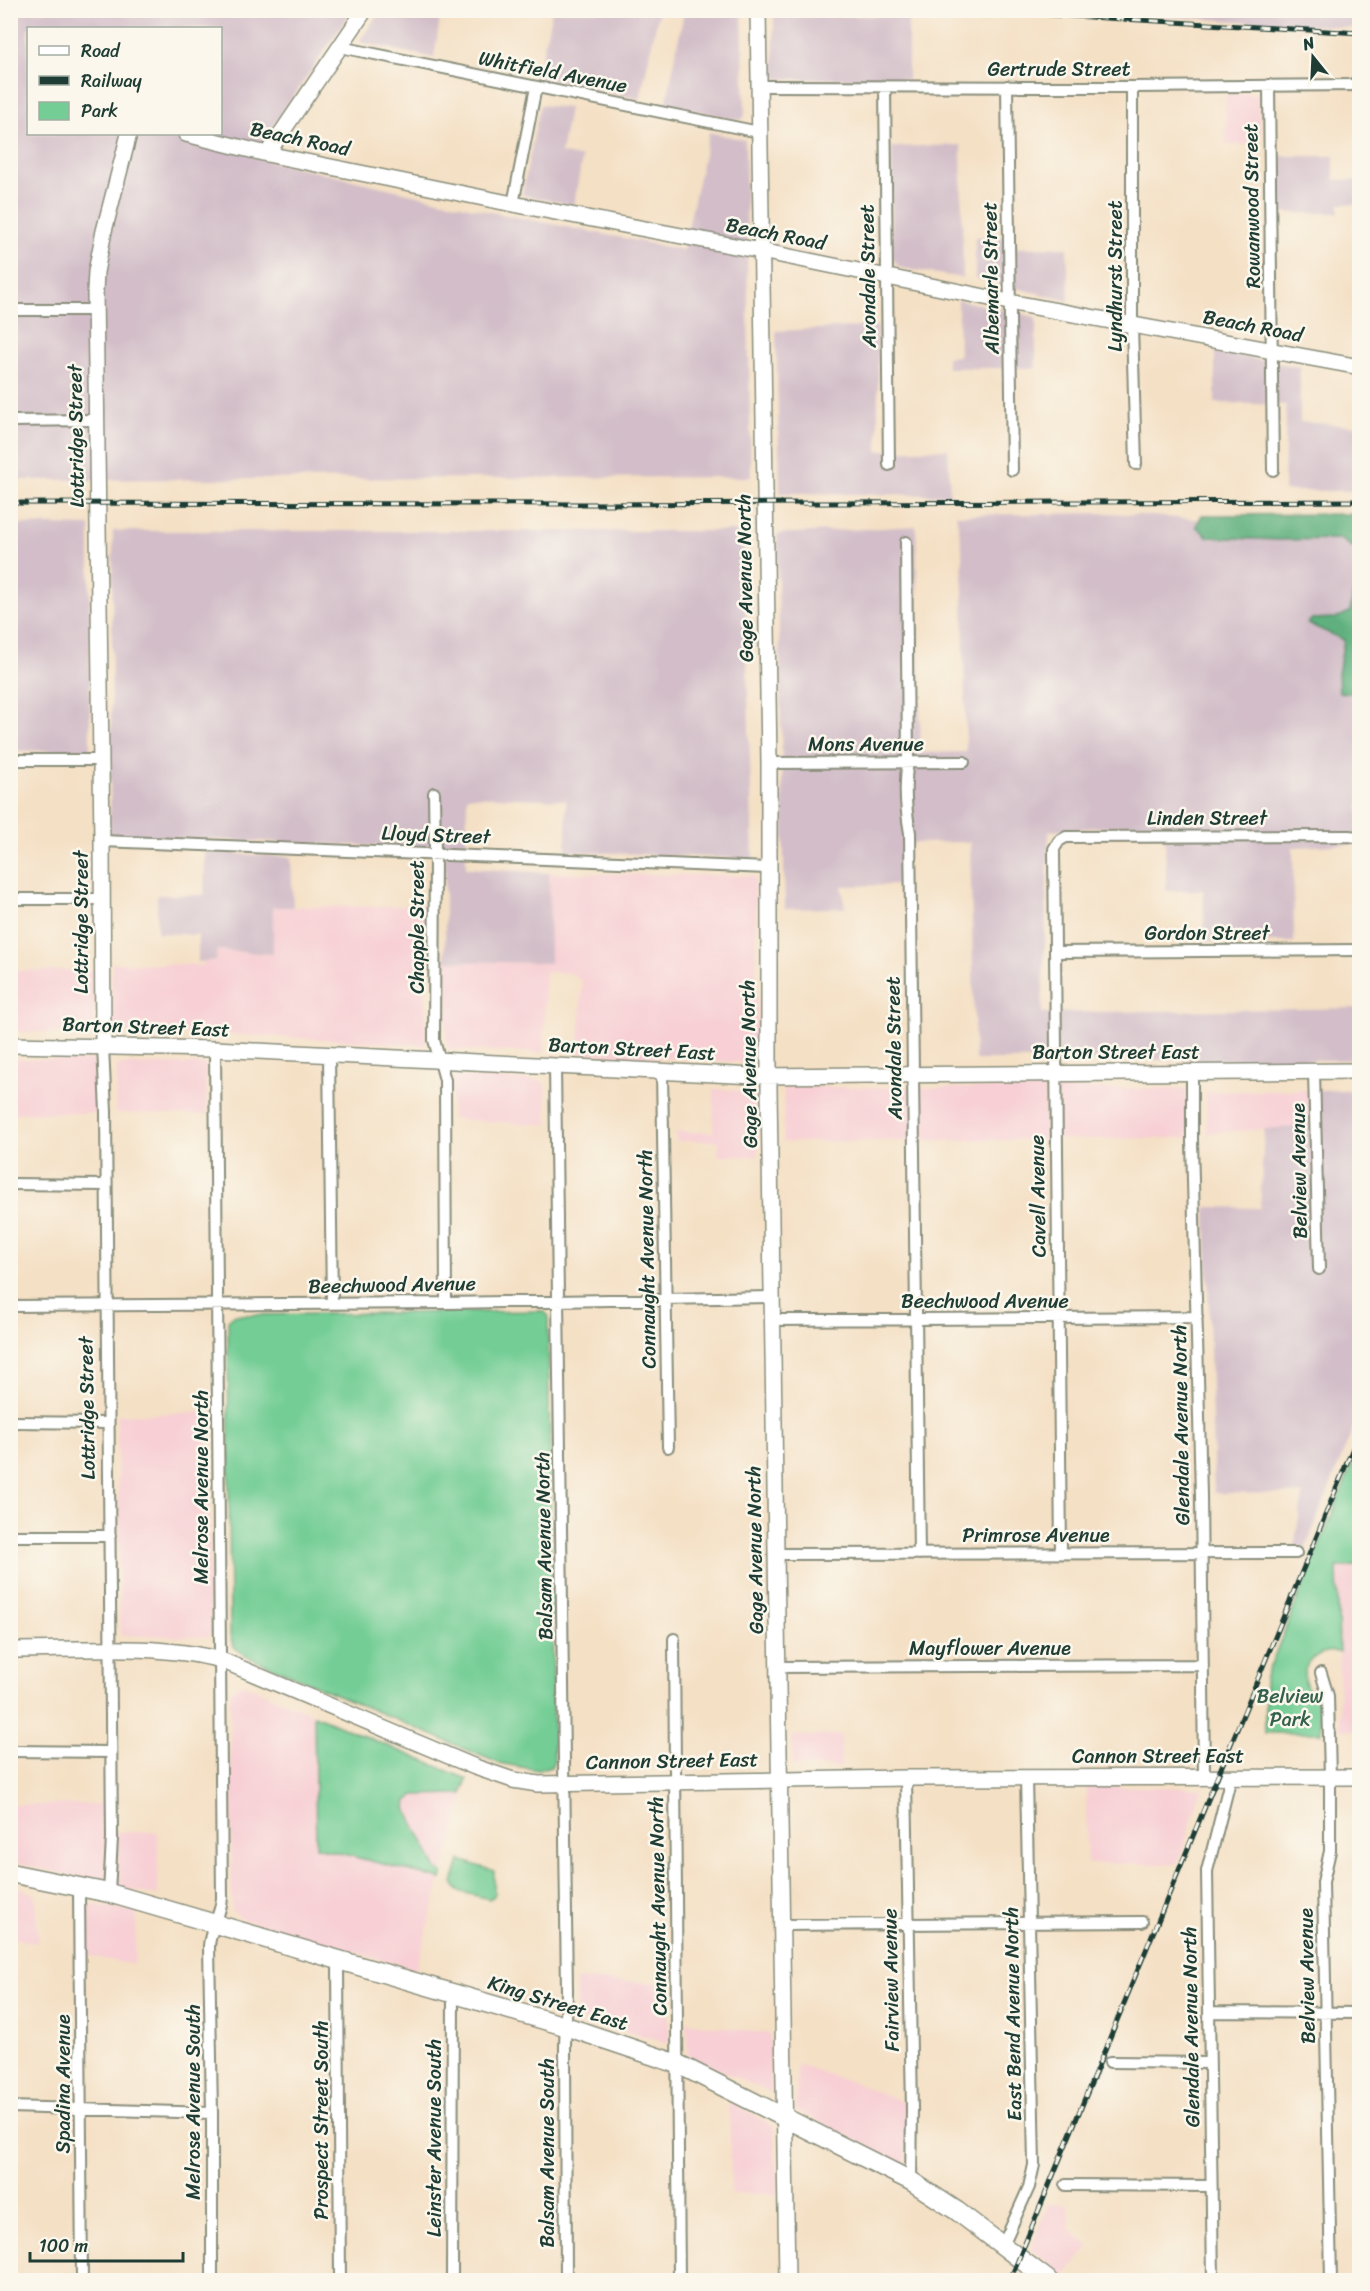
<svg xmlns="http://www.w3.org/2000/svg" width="1370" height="2291" font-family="Sriracha,sans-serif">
  <rect width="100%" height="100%" fill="#fbf7ec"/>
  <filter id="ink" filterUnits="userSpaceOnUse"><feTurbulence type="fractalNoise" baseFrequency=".0167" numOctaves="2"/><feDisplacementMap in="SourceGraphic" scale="12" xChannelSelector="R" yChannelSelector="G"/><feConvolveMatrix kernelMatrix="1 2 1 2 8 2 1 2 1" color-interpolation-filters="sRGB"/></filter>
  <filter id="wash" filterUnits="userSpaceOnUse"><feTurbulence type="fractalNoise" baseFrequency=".008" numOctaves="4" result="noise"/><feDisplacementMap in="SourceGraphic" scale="24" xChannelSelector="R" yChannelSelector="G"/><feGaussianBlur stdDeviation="1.35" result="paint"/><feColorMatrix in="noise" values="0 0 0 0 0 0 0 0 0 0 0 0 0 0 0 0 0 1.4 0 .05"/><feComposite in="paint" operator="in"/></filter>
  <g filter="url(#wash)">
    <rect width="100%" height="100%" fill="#f4e0c5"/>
    <path fill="#f7cfd4" d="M1225,94H1259L1261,145H1226Z
      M549,873L755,876L758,1058L752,1063L579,1053L582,981L571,973L545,972L544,1053L447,1049L445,961L550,963Z
      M425,906L426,1045L205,1033L111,1032L112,963L203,965V962L216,960L217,950L273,954V907Z
      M95,970L94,1033L11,1032V971Z
      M11,1059L95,1060L97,1113H11Z
      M205,1064L207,1115L115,1113L117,1065Z
      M456,1077L542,1081L545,1087L548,1125L452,1119V1081Z
      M784,1087L1186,1089L1188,1138L783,1142Z
      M714,1089L758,1092V1156H718L719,1141H676V1132H713Z
      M1308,1090L1311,1126L1207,1133L1206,1092Z
      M208,1412L211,1632L207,1637L120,1635L117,1415Z
      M1359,1566V1730H1340L1337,1567Z
      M239,1685H245L468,1780L416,1970L244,1920L232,1911L230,1692Z
      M841,1735V1767L793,1766L792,1736Z
      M1086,1786L1202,1788L1178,1864H1087Z
      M103,1804V1832H158V1896L11,1862V1805Z
      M11,1885L35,1894L38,1943L11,1938Z
      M86,1904L137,1911L134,1965L85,1955Z
      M576,1980L666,1983L670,2043L577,2019Z
      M686,2022L770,2034L771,2093L688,2056Z
      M797,2064L857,2084L908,2104L905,2166L796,2110Z
      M729,2100L774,2127L778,2194H731Z
      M1049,2203L1068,2205L1069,2228L1089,2247L1065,2276L1031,2249Z"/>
    <path fill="#d2bdc8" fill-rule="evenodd" d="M10,11H352L252,157L491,212L683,250L709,132L745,140L751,477L11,480ZM28,28H220V134H28Z
      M380,11H441L434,58L359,42Z
      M552,11H659L640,99L537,78Z
      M684,11H742L745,115L743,119L738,120L666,105Z
      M1111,11H1359V28L1121,14Z
      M774,16H908V79H774Z
      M540,105L569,108L561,153L582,158L574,205L522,195Z
      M961,145L963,278L902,268L897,265L892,257V147Z
      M1277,156H1334V180H1359V204H1339V213H1277Z
      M975,237H1001L1016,248L1067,247L1069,301L975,278Z
      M958,300L1036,317V368H947V357L959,356Z
      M878,326V451L948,449L950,495L780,493L776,331Z
      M1215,352L1300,367V422L1359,426V491H1284L1286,405L1215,403Z
      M1111,513L1359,531V844L1293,847L1294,942H1205L1203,890L1166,891L1165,822L1049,831L1042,1013L1359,1008V1060H975L970,842L903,843L906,885L842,886L845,908L785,909L777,534L916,526L921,753L966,752L962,545L956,515Z
      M11,524L90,526V750L11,751Z
      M113,531H743L753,859L566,851V800L467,796L466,868L549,873L550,963L445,961V849L110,835Z
      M205,852L291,857L293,907H273V954L217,950L216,960L198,962V935L157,933V895H204Z
      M1308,1090H1359V1413L1306,1547H1294L1303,1494L1214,1493L1206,1207L1260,1208L1264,1129L1311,1126Z"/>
    <path fill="#73cd94" stroke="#498564" stroke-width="1.5" d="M543,1311L548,1315L554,1760L551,1767L538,1770L498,1763L246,1656L234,1647L230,1636L228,1320L234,1315Z
      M1359,1448V1566L1337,1567L1339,1652C1318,1648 1297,1665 1307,1687C1310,1693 1316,1696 1320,1701L1321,1733H1265V1679Z
      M314,1715L467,1779L462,1794L415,1795L407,1801L406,1808L437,1869L443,1873L441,1879L316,1847Z
      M460,1860L494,1871V1896L489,1899L458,1891L453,1883Z"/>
    <path fill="#5eb07e" stroke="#3e7659" stroke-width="1.5" d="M1359,514H1360L1359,694L1339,692L1338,674L1344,640L1307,623L1312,619L1336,618L1350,612L1358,566L1356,549L1340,539L1279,540L1208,537L1196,526L1202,515Z"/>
  </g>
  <g filter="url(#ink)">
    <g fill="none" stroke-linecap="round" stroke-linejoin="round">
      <defs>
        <path id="street" d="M340,47L759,132
          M1269,85L1273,470
          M759,86L1132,87L1360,85
          M1007,86L1012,470
          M885,87L889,465
          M1132,87V325L1136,464
          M513,204L536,87
          M10,310H95
          M10,421L96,420
          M906,542L908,761C904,784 906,811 910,833L919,1554
          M10,760H100
          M769,763L964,762
          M434,793L435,853L434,1040L445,1080L446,1303
          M102,841L768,868
          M10,899H101
          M1055,952L1360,950
          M103,1046L106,1112L112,1838L109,1893
          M329,1055L332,1304
          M555,1066L567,1991L565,2046L566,2280
          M662,1071L668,1447
          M1192,1072V1141L1201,1495L1204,1777
          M1314,1072L1319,1269
          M10,1184L105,1185
          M10,1306L446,1303L773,1297
          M774,1320L1197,1317
          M10,1422L108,1423
          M10,1536H110
          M1061,1553L1054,849L1059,841L1066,837L1349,836L1356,837L1360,840
          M776,1554L1296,1553
          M674,1639L679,2280
          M777,1667L1203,1665
          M1321,1673L1328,1696L1330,1777V1851L1323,1882L1331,2280
          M10,1751L111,1752
          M906,1778L912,2109L911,2181
          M79,1886L82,2280
          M781,1925L1142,1922
          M338,1960L340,2280
          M1210,2012L1360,2013
          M1110,2062L1210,2063
          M10,2107L212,2113
          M1066,2185L1211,2186
          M1003,2245L1029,2187L1034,2165L1026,1777
          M212,2280V2113L209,1946C210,1929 221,1915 222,1898L215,1049
          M452,2280L453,1995
          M1213,2280L1207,1871L1231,1777"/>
        <path id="secondary" d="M758,10L769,763V1090L787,2280
          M186,134L267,154L513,204L761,251L1009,302L1360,367
          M267,154L365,10
          M10,1045L215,1049L754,1076L1360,1071
          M103,1046L102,841L95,291L96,272L104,231L129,134
          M10,1650C77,1650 157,1643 221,1660L475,1767L513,1780L538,1784L906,1778L1360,1777"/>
        <path id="primary" d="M10,1873L109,1893L565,2026L678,2064L911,2181L957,2211L1048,2280"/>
      </defs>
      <use href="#street" stroke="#8a8e7c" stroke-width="14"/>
      <use href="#secondary" stroke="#8a8e7c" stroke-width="18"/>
      <use href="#primary" stroke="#8a8e7c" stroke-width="21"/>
      <use href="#street" stroke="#fff" stroke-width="10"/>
      <use href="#secondary" stroke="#fff" stroke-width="15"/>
      <use href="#primary" stroke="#fff" stroke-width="18"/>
      <defs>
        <path id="rail" d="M971,10L1360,33
          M10,503L587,504L1360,501
          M1010,2280C1126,1997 1243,1714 1360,1431"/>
      </defs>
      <use href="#rail" stroke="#1f3d34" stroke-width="5"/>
      <use href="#rail" stroke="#fbf7ec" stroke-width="3" stroke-dasharray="9" stroke-linecap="butt"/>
    </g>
  </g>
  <g text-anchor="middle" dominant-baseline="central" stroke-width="5" stroke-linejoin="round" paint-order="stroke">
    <g font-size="20" fill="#1f3d34" stroke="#fbf7ec">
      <text x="1059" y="69">Gertrude Street</text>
      <text transform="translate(553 72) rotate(11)">Whitfield Avenue</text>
      <text transform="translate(300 139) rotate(12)">Beach Road</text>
      <text transform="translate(1252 206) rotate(-91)">Rowanwood Street</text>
      <text transform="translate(776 234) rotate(11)">Beach Road</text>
      <text transform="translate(868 276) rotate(-91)">Avondale Street</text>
      <text transform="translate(1115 276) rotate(-90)">Lyndhurst Street</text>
      <text transform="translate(991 278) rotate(-91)">Albemarle Street</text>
      <text transform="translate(1253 326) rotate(11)">Beach Road</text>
      <text transform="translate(76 436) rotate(-91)">Lottridge Street</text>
      <text transform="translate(745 578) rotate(-91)">Gage Avenue North</text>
      <text x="866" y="744">Mons Avenue</text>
      <text x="1207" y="818">Linden Street</text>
      <text transform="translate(436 835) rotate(2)">Lloyd Street</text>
      <text transform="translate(81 922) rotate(-90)">Lottridge Street</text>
      <text transform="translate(417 927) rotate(-90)">Chapple Street</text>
      <text x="1207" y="933">Gordon Street</text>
      <text transform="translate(146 1027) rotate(2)">Barton Street East</text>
      <text transform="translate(894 1048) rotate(-91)">Avondale Street</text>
      <text transform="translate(632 1049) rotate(3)">Barton Street East</text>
      <text x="1116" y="1052">Barton Street East</text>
      <text transform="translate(749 1064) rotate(-91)">Gage Avenue North</text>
      <text transform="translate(1299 1171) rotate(-91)">Belview Avenue</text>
      <text transform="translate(1038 1196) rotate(-91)">Cavell Avenue</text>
      <text transform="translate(647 1259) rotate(-91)">Connaught Avenue North</text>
      <text transform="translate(392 1285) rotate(-1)">Beechwood Avenue</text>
      <text x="985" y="1301">Beechwood Avenue</text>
      <text transform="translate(87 1408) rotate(-91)">Lottridge Street</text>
      <text transform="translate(1181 1425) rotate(-91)">Glendale Avenue North</text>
      <text transform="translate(201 1487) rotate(-90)">Melrose Avenue North</text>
      <text x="1036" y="1535">Primrose Avenue</text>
      <text transform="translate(544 1546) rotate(-91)">Balsam Avenue North</text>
      <text transform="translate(755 1550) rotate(-91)">Gage Avenue North</text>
      <text x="990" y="1648">Mayflower Avenue</text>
      <text x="1158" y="1756">Cannon Street East</text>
      <text transform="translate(672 1761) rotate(-1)">Cannon Street East</text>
      <text transform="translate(658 1906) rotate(-91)">Connaught Avenue North</text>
      <text transform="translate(1307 1976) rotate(-91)">Belview Avenue</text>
      <text transform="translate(891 1980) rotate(-91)">Fairview Avenue</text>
      <text transform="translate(558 2003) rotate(17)">King Street East</text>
      <text transform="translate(1013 2014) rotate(-91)">East Bend Avenue North</text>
      <text transform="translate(1191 2027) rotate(-91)">Glendale Avenue North</text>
      <text transform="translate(63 2084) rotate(-90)">Spadina Avenue</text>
      <text transform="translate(193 2102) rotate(-90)">Melrose Avenue South</text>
      <text transform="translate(321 2120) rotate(-90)">Prospect Street South</text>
      <text transform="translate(434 2138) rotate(-90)">Leinster Avenue South</text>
      <text transform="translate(547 2153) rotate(-90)">Balsam Avenue South</text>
    </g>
    <g font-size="20" fill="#34614c" stroke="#fbf7ec">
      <text x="1290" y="1696">Belview<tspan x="1290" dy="23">Park</tspan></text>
    </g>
  </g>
  <rect width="1370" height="2291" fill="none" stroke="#fbf7ec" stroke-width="36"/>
  <rect x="27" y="27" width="195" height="108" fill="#fbf7ec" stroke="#a3ada2" stroke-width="1.5"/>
  <rect x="39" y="46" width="30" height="9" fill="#ffffff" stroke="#a3ada2" stroke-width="1.5"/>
  <text x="81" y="57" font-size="18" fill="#1f3d34">Road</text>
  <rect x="39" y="76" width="30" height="9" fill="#1f3d34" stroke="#a3ada2" stroke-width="1.5"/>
  <text x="81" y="87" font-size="18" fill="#1f3d34">Railway</text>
  <rect x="39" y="102" width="30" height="18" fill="#73cd94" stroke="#a3ada2" stroke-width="1.5"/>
  <text x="81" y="117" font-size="18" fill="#1f3d34">Park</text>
  <g transform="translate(1313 57) rotate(342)" stroke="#fbf7ec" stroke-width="4.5" paint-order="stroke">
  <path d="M0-4.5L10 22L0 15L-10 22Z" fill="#1f3d34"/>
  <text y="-9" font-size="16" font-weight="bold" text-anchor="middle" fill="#1f3d34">N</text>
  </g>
  <path d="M30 2252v9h153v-9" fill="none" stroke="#1f3d34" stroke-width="3"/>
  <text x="39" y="2252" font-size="18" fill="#1f3d34" stroke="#fbf7ec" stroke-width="4.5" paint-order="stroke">100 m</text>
</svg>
